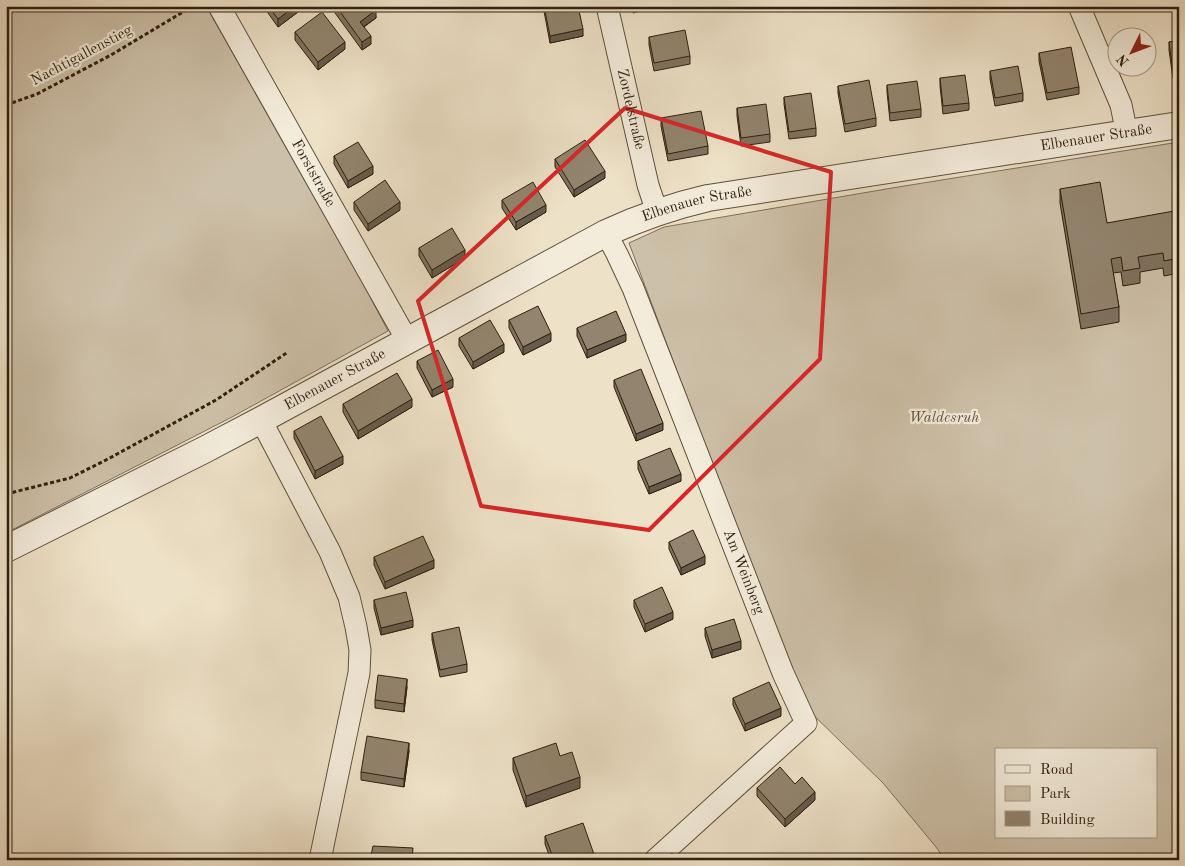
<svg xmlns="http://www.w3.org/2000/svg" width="1185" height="866" font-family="'Old Standard TT',serif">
  <rect width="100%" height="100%" fill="#ede1c7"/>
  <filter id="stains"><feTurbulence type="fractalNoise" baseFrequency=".004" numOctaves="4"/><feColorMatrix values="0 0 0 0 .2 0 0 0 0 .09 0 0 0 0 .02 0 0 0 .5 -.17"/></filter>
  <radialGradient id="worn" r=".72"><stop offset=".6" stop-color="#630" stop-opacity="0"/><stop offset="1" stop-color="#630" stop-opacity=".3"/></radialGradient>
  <path fill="#cdc0a8" stroke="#7e705b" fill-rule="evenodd" d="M6,6H206L358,274L388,331L232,417L6,533Z
    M1179,142V860H945L936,847L883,783L801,703L629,243L664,227L898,187ZM996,750H1156V837H996Z"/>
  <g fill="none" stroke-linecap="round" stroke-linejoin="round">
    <defs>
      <g id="minor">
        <path id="s1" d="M219,6L407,340"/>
        <path id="s2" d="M607,6L648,185L657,212"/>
        <path d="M1079,6L1121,105L1127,134"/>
        <path id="s3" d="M606,233L617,254L633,288L783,673L806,723L655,860"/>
        <path d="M261,420L330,552L349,597L356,627L360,650L359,673L320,860"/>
      </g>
      <g id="tertiary">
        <path id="s4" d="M6,549L204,450L261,420L606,233C639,218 673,206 708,198L1179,125"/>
      </g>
    </defs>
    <use href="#minor" stroke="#5e503c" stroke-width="23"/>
    <use href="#tertiary" stroke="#5e503c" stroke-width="28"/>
    <path stroke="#2f1f0e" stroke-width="3" stroke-dasharray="4 2.5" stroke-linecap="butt" d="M6,105L37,94L111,55L193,6
      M1175,147L1179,169
      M6,494L70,478L108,459L216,400L288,352"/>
    <use href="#minor" stroke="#f3ecdb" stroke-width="21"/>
    <use href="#tertiary" stroke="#f3ecdb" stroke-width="26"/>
  </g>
  <path fill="#7e725f" stroke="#2f1f0e" d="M263,6H302V9L278,27Z
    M330,6H374L376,18L364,27L371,44L362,50Z
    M543,6H578L583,36L550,43Z
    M295,32L345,49L318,70L295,40Z
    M649,37L690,56V64L654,71L649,45Z
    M1179,41V78L1173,79L1169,50V42Z
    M1039,53L1079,87V94L1047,100L1039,61Z
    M990,71L1023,93V101L995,106L990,79Z
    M940,78L969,103V110L943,114L940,86Z
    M887,85L921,109V117L890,121L887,92Z
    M838,86L876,118V126L845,132L838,93Z
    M784,97L816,128V136L789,139L784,104Z
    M737,108L770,134V142L741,146L737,116Z
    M661,118L708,146V154L668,161L661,126Z
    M334,156L373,174L348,188L334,164Z
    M555,159L605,178L574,197L555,167Z
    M1060,189L1107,223L1179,242V273L1164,276L1163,268L1140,272V283L1123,286L1121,272L1113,273L1119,307V322L1081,329L1060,203Z
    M502,200L546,212L516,230L502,208Z
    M354,202L400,210L368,231L354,210Z
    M419,248L465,258L432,278L419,256Z
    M509,320L551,341L523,355L509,328Z
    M577,328L626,341L587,358L577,336Z
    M459,338L504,352L473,369L459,346Z
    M417,361L453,387L432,397L417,368Z
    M614,380L663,430L636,441L614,387Z
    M343,404L412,407L358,439L343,412Z
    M294,431L343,464L315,479L294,438Z
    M638,461L681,481L649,494L638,469Z
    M669,542L705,564L681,575L669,549Z
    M374,557L434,568L385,589L374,565Z
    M374,600L413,627L381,635L374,608Z
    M634,600L673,619L645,632L634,607Z
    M705,628L741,649L712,658L705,636Z
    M432,633L467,664V672L440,677L432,640Z
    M407,687L404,712L375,708V700Z
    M733,698L781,716L745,731L733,705Z
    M409,751L404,787L361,780V772Z
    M560,756L580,788L526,807L513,770V758Z
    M795,784L815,800L785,827L757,796V788Z
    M545,836L596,860H551L545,844Z"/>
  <path fill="#665c4d" stroke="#2f1f0e" d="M295,6H302V9L278,27V19Z
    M633,6H657L633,13Z
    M376,10V18L360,29V22Z
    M583,29V36L550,43V36Z
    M371,36V44L362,50V42Z
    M345,42V49L318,70V62Z
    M373,166V174L348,188V181Z
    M605,171V178L574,197V190Z
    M400,202V210L368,231V224Z
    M546,205V212L516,230V222Z
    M465,250V258L432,278V270Z
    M551,333V341L523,355V347Z
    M626,334V341L587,358V350Z
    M504,344V352L473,369V362Z
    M453,379V387L432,397V390Z
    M412,399V407L358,439V431Z
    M663,423V430L636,441V434Z
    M343,456V464L315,479V471Z
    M681,474V481L649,494V487Z
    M705,556V564L681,575V568Z
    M434,560V568L385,589V582Z
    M673,612V619L645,632V624Z
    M413,620V627L381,635V628Z
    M741,641V649L712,658V650Z
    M407,679V687L404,712V704Z
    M781,708V716L745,731V724Z
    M409,743V751L404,787V779Z
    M580,777V788L526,807V796Z
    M815,792V800L785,827V819Z"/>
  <path fill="#92846e" stroke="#2f1f0e" d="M268,6H295L278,19Z
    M336,6H374L376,10L360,22L371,36L362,42Z
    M544,6H578L583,29L550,36Z
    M322,12L345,42L318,62L295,32Z
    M685,30L690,56L654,63L649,37Z
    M1179,41V71L1173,72L1169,42Z
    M1071,47L1079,87L1047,93L1039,53Z
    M1018,66L1023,93L995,98L990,71Z
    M965,75L969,103L943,106L940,78Z
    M869,80L876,118L845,124L838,86Z
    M917,81L921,109L890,113L887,85Z
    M811,93L816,128L789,132L784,97Z
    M766,104L770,134L741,138L737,108Z
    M701,111L708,146L668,154L661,118Z
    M585,140L605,171L574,190L555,159Z
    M358,142L373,166L348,181L334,156Z
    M385,180L400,202L368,224L354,202Z
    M533,182L546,205L516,222L502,200Z
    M1100,182L1107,223L1174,211L1179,242V258L1164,261L1163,253L1138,257L1140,268L1123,271L1121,257L1111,259L1119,307L1081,314L1060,189Z
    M452,228L465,250L432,270L419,248Z
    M538,306L551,333L523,347L509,320Z
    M616,311L626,334L587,350L577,328Z
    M490,320L504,344L473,362L459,338Z
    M438,350L453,379L432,390L417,361Z
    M641,369L663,423L636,434L614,380Z
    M397,373L412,399L358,431L343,404Z
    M321,416L343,456L315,471L294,431Z
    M670,448L681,474L649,487L638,461Z
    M693,530L705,556L681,568L669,542Z
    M423,536L434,560L385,582L374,557Z
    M662,587L673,612L645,624L634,600Z
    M406,592L413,620L381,628L374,600Z
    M734,619L741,641L712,650L705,628Z
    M459,627L467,664L440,670L432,633Z
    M378,675L407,679L404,704L375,700Z
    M769,682L781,708L745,724L733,698Z
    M367,736L409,743L404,779L361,772Z
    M556,743L560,756L572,752L580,777L526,796L513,758Z
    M780,767L795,784L802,777L815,792L785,819L757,788Z
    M583,823L596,860H554L545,836Z
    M373,846L413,848L412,860H370Z
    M672,853L678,860H664Z"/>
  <path fill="none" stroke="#d62828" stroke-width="4" stroke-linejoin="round" d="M625,108L831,172L820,359L649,530L481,506L418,301Z"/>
  <g text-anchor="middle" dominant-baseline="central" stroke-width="4.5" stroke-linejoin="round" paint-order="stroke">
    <g font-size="15" fill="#2f1f0e" stroke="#f3ecdb">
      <text transform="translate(82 56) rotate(-28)">Nachtigallenstieg</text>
      <text stroke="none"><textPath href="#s2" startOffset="106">Zordelstraße</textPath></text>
      <text stroke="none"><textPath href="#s4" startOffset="1179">Elbenauer Straße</textPath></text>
      <text stroke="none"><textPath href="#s1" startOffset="192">Forststraße</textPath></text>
      <text stroke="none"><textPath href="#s4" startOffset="774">Elbenauer Straße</textPath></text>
      <text stroke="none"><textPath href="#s4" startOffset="370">Elbenauer Straße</textPath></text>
      <text stroke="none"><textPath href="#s3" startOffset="366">Am Weinberg</textPath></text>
    </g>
    <g font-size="15" font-style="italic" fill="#5e4f3c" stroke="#f3ecdb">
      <text x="944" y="418">Waldesruh</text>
    </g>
  </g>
  <rect width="1185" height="866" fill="none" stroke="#ede1c7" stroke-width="25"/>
  <rect x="8" y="8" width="1170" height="851" fill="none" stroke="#2f1f0e" stroke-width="2.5"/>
  <rect x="12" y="12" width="1160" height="841" fill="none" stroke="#2f1f0e"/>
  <rect x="995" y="748" width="162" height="90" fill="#f3ecdb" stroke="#a59a89"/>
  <rect x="1005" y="765" width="25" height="8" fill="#f3ecdb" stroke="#a59a89"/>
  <text x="1040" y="774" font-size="15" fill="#2f1f0e">Road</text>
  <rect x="1005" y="786" width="25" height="15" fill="#cdc0a8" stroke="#a59a89"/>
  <text x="1040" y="798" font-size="15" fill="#2f1f0e">Park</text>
  <rect x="1005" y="811" width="25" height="15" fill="#92846e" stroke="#a59a89"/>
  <text x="1040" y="824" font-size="15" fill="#2f1f0e">Building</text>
  <g transform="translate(1132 52) rotate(228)"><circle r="24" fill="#f3ecdb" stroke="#a59a89"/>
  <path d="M0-4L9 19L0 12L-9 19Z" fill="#8f2418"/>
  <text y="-8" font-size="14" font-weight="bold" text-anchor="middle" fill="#2f1f0e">N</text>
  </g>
  <rect width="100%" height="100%" filter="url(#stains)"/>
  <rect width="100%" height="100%" fill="url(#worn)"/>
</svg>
